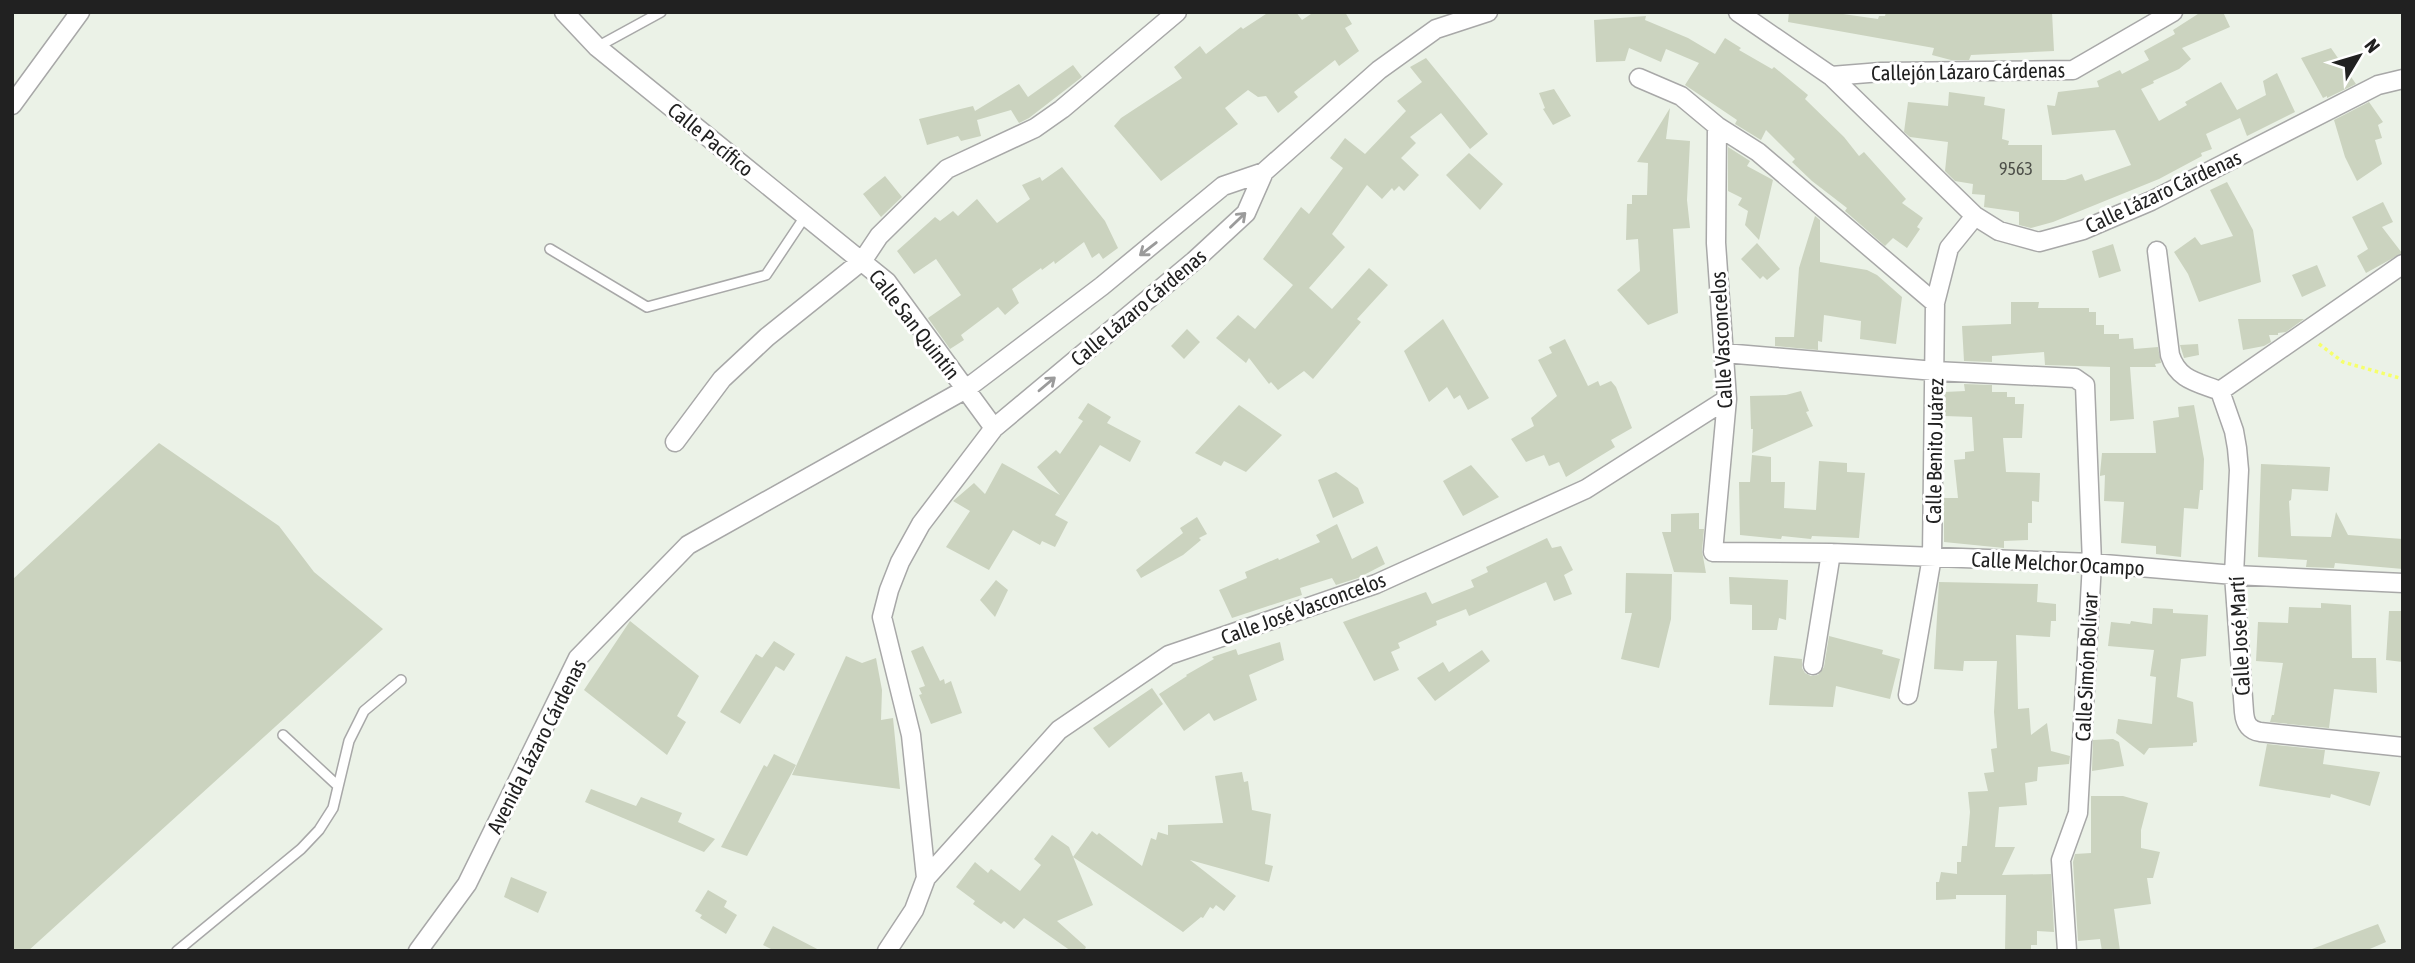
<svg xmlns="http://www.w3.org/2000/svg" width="2415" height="963" font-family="'Asap Condensed',sans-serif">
  <rect width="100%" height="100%" fill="#ebf2e7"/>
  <path fill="#cbd3bf" d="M1269,12H1296L1302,20L1314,12H1345L1352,24L1345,28L1359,51L1339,66L1335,60L1294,92L1298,97L1278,113L1266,96L1258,97L1248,90L1225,108L1238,124L1161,181L1114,126L1121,118L1182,78L1174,67L1200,46L1206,54L1241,27L1243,29Z
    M1789,12H1843V14L1878,19L1879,16H1885L1886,12H2052L2054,51L1971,55L1969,60H1951L1932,55L1934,48L1788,22Z
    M2201,12H2223L2230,27L2182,48L2191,59L2179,69L2153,81L2154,83L2141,89L2159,121L2187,105L2185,102L2221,82L2237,110L2266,95L2263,81L2277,73L2295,112L2247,136L2240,118L2206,134L2212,149L2201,153L2202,156L2159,179L2053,222L2031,228L2019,225V212L1984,207L1985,195L1972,194L1973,184L1955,181L1945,171L1948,142L1910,137L1904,132L1908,102L1948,106L1949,92L1985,97L1984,105L2005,109L2002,139L2009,141L2008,145H2042V180H2065L2082,174L2085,181L2131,165L2115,130L2052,135L2047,105L2055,106L2058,92L2099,87L2097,81L2120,70L2122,74L2149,60L2144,51L2175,34L2173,30Z
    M1646,16L1645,20L1688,38L1715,54L1725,38L1741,48L1739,50L1772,69L1774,67L1808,95L1805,99L1844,137L1859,156L1864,152L1906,199L1902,203L1923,218L1917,227L1920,229L1907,248L1893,238L1885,246L1845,211L1847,208L1812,181L1792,162L1795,159L1766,130L1761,140L1735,124L1737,120L1685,85L1699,63L1666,49L1661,62L1629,48L1625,61L1596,62L1594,20Z
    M2331,48L2356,84L2327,98V96L2323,98L2301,58Z
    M1426,58L1488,134L1470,149L1441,113L1410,137L1416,143L1401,158L1419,175L1404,191L1399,186L1394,191L1392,188L1382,199L1367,185L1332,234L1345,247L1309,288L1332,309L1369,268L1388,285L1357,319L1361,322L1313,379L1304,371L1278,390L1271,382L1269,384L1249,358L1246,363L1216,338L1238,315L1255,329L1293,285L1263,259L1301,207L1309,214L1343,168L1330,158L1345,138L1365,154L1406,111L1397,101L1422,82L1410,67Z
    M1073,65L1082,77L1029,118L1019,123L1011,110L977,120L981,136L961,141L958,136L927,145L919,119L973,106L975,111L1019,84L1028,97Z
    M1554,89L1571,116L1553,125L1543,109L1545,108L1539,93Z
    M2369,102L2383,122L2378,125L2382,138L2375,140L2382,164L2357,181L2345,157L2334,120Z
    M1670,108L1666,139L1690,141L1687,200L1690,228L1673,229L1678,313L1648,325L1617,290L1640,271L1638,239L1626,240L1627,204H1632V195H1647L1648,163L1637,162Z
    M1728,147L1750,161L1747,166L1773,180L1759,240L1745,225L1748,211L1738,205L1742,198L1728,191Z
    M1469,153L1503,184L1480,210L1446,175Z
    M1062,167L1105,221L1118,248L1103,259L1099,253L1092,258L1084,242L1055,264L1054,261L1042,270L1041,268L1012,289L1019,303L1005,315L998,307L961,335L964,340L950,349L928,318L961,295L936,259L914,274L897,251L935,217L940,221L953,211L958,216L977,199L997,223L1030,199L1022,185L1040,177L1042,181Z
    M885,176L902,197L881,217L863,194Z
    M2227,182L2253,230L2261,282L2199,302L2188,274L2174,252L2195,237L2201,245L2233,236L2210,190Z
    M2383,202L2393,222L2382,227L2402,253L2366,273L2357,256L2368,249L2352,217Z
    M1815,216L1820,220V262L1867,270L1877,275L1902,297L1896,344L1860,339L1861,321L1824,315L1822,342L1818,341V350L1775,346V337H1794L1799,268Z
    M1757,243L1780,269L1767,280L1763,276L1760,279L1741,259Z
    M2113,244L2121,271L2099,278L2092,251Z
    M2317,265L2326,286L2302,297L2292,275Z
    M2011,302H2039L2038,308H2089V312H2096V325H2104V334H2119V339L2133,338L2134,349L2158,347L2161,363L2155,364L2156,367H2130L2134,419L2110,421V367L2045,365L2044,352L1992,356V362L1964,361L1962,326L2011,324Z
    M1443,319L1489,398L1468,410L1460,395L1454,399L1447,387L1429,402L1404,351Z
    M2238,319H2304L2286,332L2278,333V335H2269L2271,342L2264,346L2243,350Z
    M1187,329L1200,342L1184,359L1171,346Z
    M1565,339L1588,386L1598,381L1600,386L1611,381L1616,387L1632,428L1611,440L1615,447L1566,477L1559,462L1549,466L1544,455L1526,462L1511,439L1534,426L1531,418L1557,396L1538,360L1552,353L1549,347Z
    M2198,344L2199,355L2184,358L2180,345Z
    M1964,384L1992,385V392H2007V397H2015V404H2024L2022,438H2003L2006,472L2040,473L2039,502L2032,501V523H2028V540L2004,541V548L1944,542V498H1958L1954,460L1965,459V452L1974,451L1972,417L1945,416V392L1965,391Z
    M1801,391L1809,411L1806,412L1813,426L1752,453L1753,429H1751L1750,396L1786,395Z
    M1088,403L1111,417L1107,423L1141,441L1130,462L1100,445L1055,515L1068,522L1055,547L1042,541L1040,545L1013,530L989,570L946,547L970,511L953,501L974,483L985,494L1002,463L1060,495L1037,467L1056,450L1060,454L1083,421L1078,418Z
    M1239,405L1282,435L1246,472L1224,461L1221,466L1195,453Z
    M2194,405L2204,459L2203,490H2200L2198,509L2184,508L2181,557L2156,554V546L2121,543L2124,502L2104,501L2105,475L2100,476V474L2102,453H2156L2153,421L2179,417L2178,407Z
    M159,443L279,526L314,572L383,629L28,951H12V580Z
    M1752,455L1771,457V482H1785L1784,508L1816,510L1819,461L1847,463V472L1865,473L1859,538L1812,536L1811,539L1782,536L1781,539L1740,535L1739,482H1750Z
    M2261,464L2330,467L2328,491L2292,489L2291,500L2289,501L2291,536L2331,537L2336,512L2348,535L2403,539V569L2335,563L2334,568L2306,567L2307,560L2258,557Z
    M1471,465L1499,497L1463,516L1443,481Z
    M1336,472L1358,488L1364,503L1333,518L1318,480Z
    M1699,513V529H1704L1702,551L1706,573L1674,572L1662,532H1671V514Z
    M1197,517L1207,534L1199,538L1201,540L1183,555L1141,578L1136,570L1183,533L1180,528Z
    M1337,524L1352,559L1377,546L1385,564L1358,578L1336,585L1332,578L1300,588L1302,595L1232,618L1219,590L1247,578L1245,572L1278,558L1279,560L1320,542L1316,535Z
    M1547,538L1552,548L1561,546L1573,570L1564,575L1572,594L1554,601L1546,582L1469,616L1466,609L1436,621L1437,625L1398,643L1400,648L1391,652L1399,670L1374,681L1343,622L1426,592L1432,604L1474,587L1471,580L1488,572L1486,567Z
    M1626,573L1672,574L1671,619L1659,668L1621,659L1632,613H1625Z
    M1729,577L1788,580L1786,620L1779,618L1777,630H1752V605L1730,604Z
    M996,580L1008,590L995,617L980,600Z
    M1939,582L2038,584L2037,602L2056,604V621H2051L2050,637L2016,635L2018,709L2029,708L2031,735L2047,723L2051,751L2070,756L2069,764L2038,767L2037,781L2025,783L2027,805L1999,807L1995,847H2015L2002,875L2051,874L2054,932L2037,931V945H2031V951H2005L2006,895H1956V899L1936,900V882H1939L1941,872L1957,874V862H1961L1962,846H1967L1970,812L1968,792L1988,791L1984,773L1994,772L1991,749L1997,748L1994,712L1997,661H1964L1963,671L1934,669Z
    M2321,603L2351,605L2352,658H2376L2377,693L2334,689L2329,728L2270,722L2272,715H2274L2283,663L2256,661L2258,622L2288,623L2289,607L2321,608Z
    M2153,608L2173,609V613L2208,615L2206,656L2181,659L2177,697L2193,702L2197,742L2193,743V746L2149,748L2144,755L2116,733L2118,719L2152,724L2156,677L2150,676L2154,650L2108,646L2111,622L2130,624L2131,621L2152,624Z
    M2389,611H2403V662L2386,660Z
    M630,621L699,676L677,716L686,722L667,755L584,690Z
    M1829,636L1883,650L1882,654L1900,659L1890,699L1836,686L1833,707L1769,705L1774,656L1802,659V668L1805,673L1811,676L1818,675L1824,667Z
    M774,641L795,654L784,671L762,658Z
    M1280,642L1284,660L1249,675L1257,700L1214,721L1209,713L1184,731L1159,694L1187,676L1186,675L1214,659L1212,657L1236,649L1238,655Z
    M923,646L940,681L944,679L945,684L951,681L962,713L931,724L919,695L922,694L919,688L925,686L911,651Z
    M1482,650L1490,661L1435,701L1417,678L1443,662L1449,672Z
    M756,654L776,666L740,724L720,712Z
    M846,656L862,663L876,658L882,690L881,720L893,718L900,789L792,775Z
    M1152,688L1163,704L1109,748L1093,728Z
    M2113,739L2119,742L2124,766L2092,771L2093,740Z
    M2267,744L2325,750L2323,764L2380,772L2370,806L2331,794L2330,798L2259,786Z
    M774,754L796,765L747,856L721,847L764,765L767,767Z
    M1242,772L1244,782L1248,781L1252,810L1271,814L1265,864L1273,866L1269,882L1190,860L1236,896L1224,911L1216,905L1213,909L1210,907L1203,918L1201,917L1183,932L1073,857L1092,831L1097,835L1099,833L1142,866L1151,838L1156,840L1158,832L1168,835V825L1223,823L1215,776Z
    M591,789L636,806L641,797L682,813L678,822L715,839L704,852L585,802Z
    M2091,796H2123L2148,803L2141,830V848L2160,852L2153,878H2147L2151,904L2114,909L2120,951H2102L2100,939L2078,941L2073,862L2075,854L2091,853Z
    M1052,835L1069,847L1093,905L1057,921L1086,947L1084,951H1071L1024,918L1014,929L1004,921L1001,924L973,904L975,901L956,887L975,862L988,873L991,869L1020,891L1041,865L1034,859Z
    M511,877L547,892L538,913L504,897Z
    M708,890L727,901L724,907L737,915L726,934L700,918L702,915L695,911Z
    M2378,924L2386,942L2365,951H2312V949Z
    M773,926L821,951H775L763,945Z"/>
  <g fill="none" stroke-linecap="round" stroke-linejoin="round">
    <defs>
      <path id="lane" d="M597,47L661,12
        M550,249L647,307L766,275L806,215
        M283,735L338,786
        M177,951L301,849L319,830L333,808L349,741L364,711L401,680"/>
      <path id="street" d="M564,12L597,47L887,282L994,428L921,524L900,562L889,590L882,617L911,735L926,878L914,910L887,951
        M1738,12L1831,76L1975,216L1999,231L2039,242L2083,230L2151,201L2378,85L2403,79
        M1831,76L1881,72L2073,70L2173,12
        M1639,78L1681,96L1717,126L1758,152L1935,303
        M12,105L80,12
        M1717,126L1716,243L1727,399L1713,552L1831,553L2092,563L2234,575L2403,583
        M2157,251L2170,355C2178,380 2197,382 2220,391
        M1724,353L1935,371L2075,378L2085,385L2092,563L2078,813L2061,860L2067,951
        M2220,391L2234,431L2237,448L2239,470L2234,575L2244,712C2245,724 2249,730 2260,732L2403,747
        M2220,391L2403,264
        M994,428L1194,261L1246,213L1264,172
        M675,442L722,379L767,337L863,260L879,236L947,169L1035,128L1062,109L1177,12
        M1813,665L1831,553
        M1908,695L1932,557L1935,303L1949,248L1975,216
        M926,878L1059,730L1169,655L1376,584L1586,489L1727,399
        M418,951L467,884L578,658L688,545L966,389L1102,286L1223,186L1264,172L1379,70L1436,29L1488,12"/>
    </defs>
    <use href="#lane" stroke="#a8a8a8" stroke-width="12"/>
    <use href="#street" stroke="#a8a8a8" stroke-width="21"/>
    <path stroke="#f6ff6b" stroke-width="3.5" stroke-dasharray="3.5 3.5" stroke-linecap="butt" d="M2319,344L2343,362L2403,379"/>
    <use href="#lane" stroke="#fff" stroke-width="9"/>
    <use href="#street" stroke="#fff" stroke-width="18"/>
  </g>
  <defs><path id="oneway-shaft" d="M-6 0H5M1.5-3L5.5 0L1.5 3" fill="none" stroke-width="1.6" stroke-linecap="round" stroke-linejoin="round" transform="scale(1.75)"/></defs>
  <g stroke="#9b9b9b">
    <use href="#oneway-shaft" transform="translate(1238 220) rotate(-44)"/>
    <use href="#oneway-shaft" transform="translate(1148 249) rotate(142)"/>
    <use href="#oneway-shaft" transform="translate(1047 384) rotate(-40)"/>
  </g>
  <g text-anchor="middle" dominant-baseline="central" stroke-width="6" stroke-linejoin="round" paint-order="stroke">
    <g font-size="18" fill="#4c4e48">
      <text x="2016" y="168">9563</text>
    </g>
    <g font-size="21" fill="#212121" stroke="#fff">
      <text transform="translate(1968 71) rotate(-1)">Callejón Lázaro Cárdenas</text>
      <text transform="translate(711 139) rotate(39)">Calle Pacífico</text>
      <text transform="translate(2163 191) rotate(-25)">Calle Lázaro Cárdenas</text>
      <text transform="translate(1138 307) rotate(-40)">Calle Lázaro Cárdenas</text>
      <text transform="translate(915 324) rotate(52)">Calle San Quintín</text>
      <text transform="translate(1721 340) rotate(-93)">Calle Vasconcelos</text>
      <text transform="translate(1934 451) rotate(-89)">Calle Benito Juárez</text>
      <text transform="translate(2058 563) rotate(3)">Calle Melchor Ocampo</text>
      <text transform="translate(1303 608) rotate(-20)">Calle José Vasconcelos</text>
      <text transform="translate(2239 636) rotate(-93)">Calle José Martí</text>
      <text transform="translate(2086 667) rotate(-87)">Calle Simón Bolívar</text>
      <text transform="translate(536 746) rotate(-63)">Avenida Lázaro Cárdenas</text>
    </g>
  </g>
  <rect width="2415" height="963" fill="none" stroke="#212121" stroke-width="28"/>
  <g transform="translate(2359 56) rotate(52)" stroke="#ffffff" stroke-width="5" paint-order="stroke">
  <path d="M0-5L12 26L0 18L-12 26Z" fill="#212121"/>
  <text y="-10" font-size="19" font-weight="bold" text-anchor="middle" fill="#212121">N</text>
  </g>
</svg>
